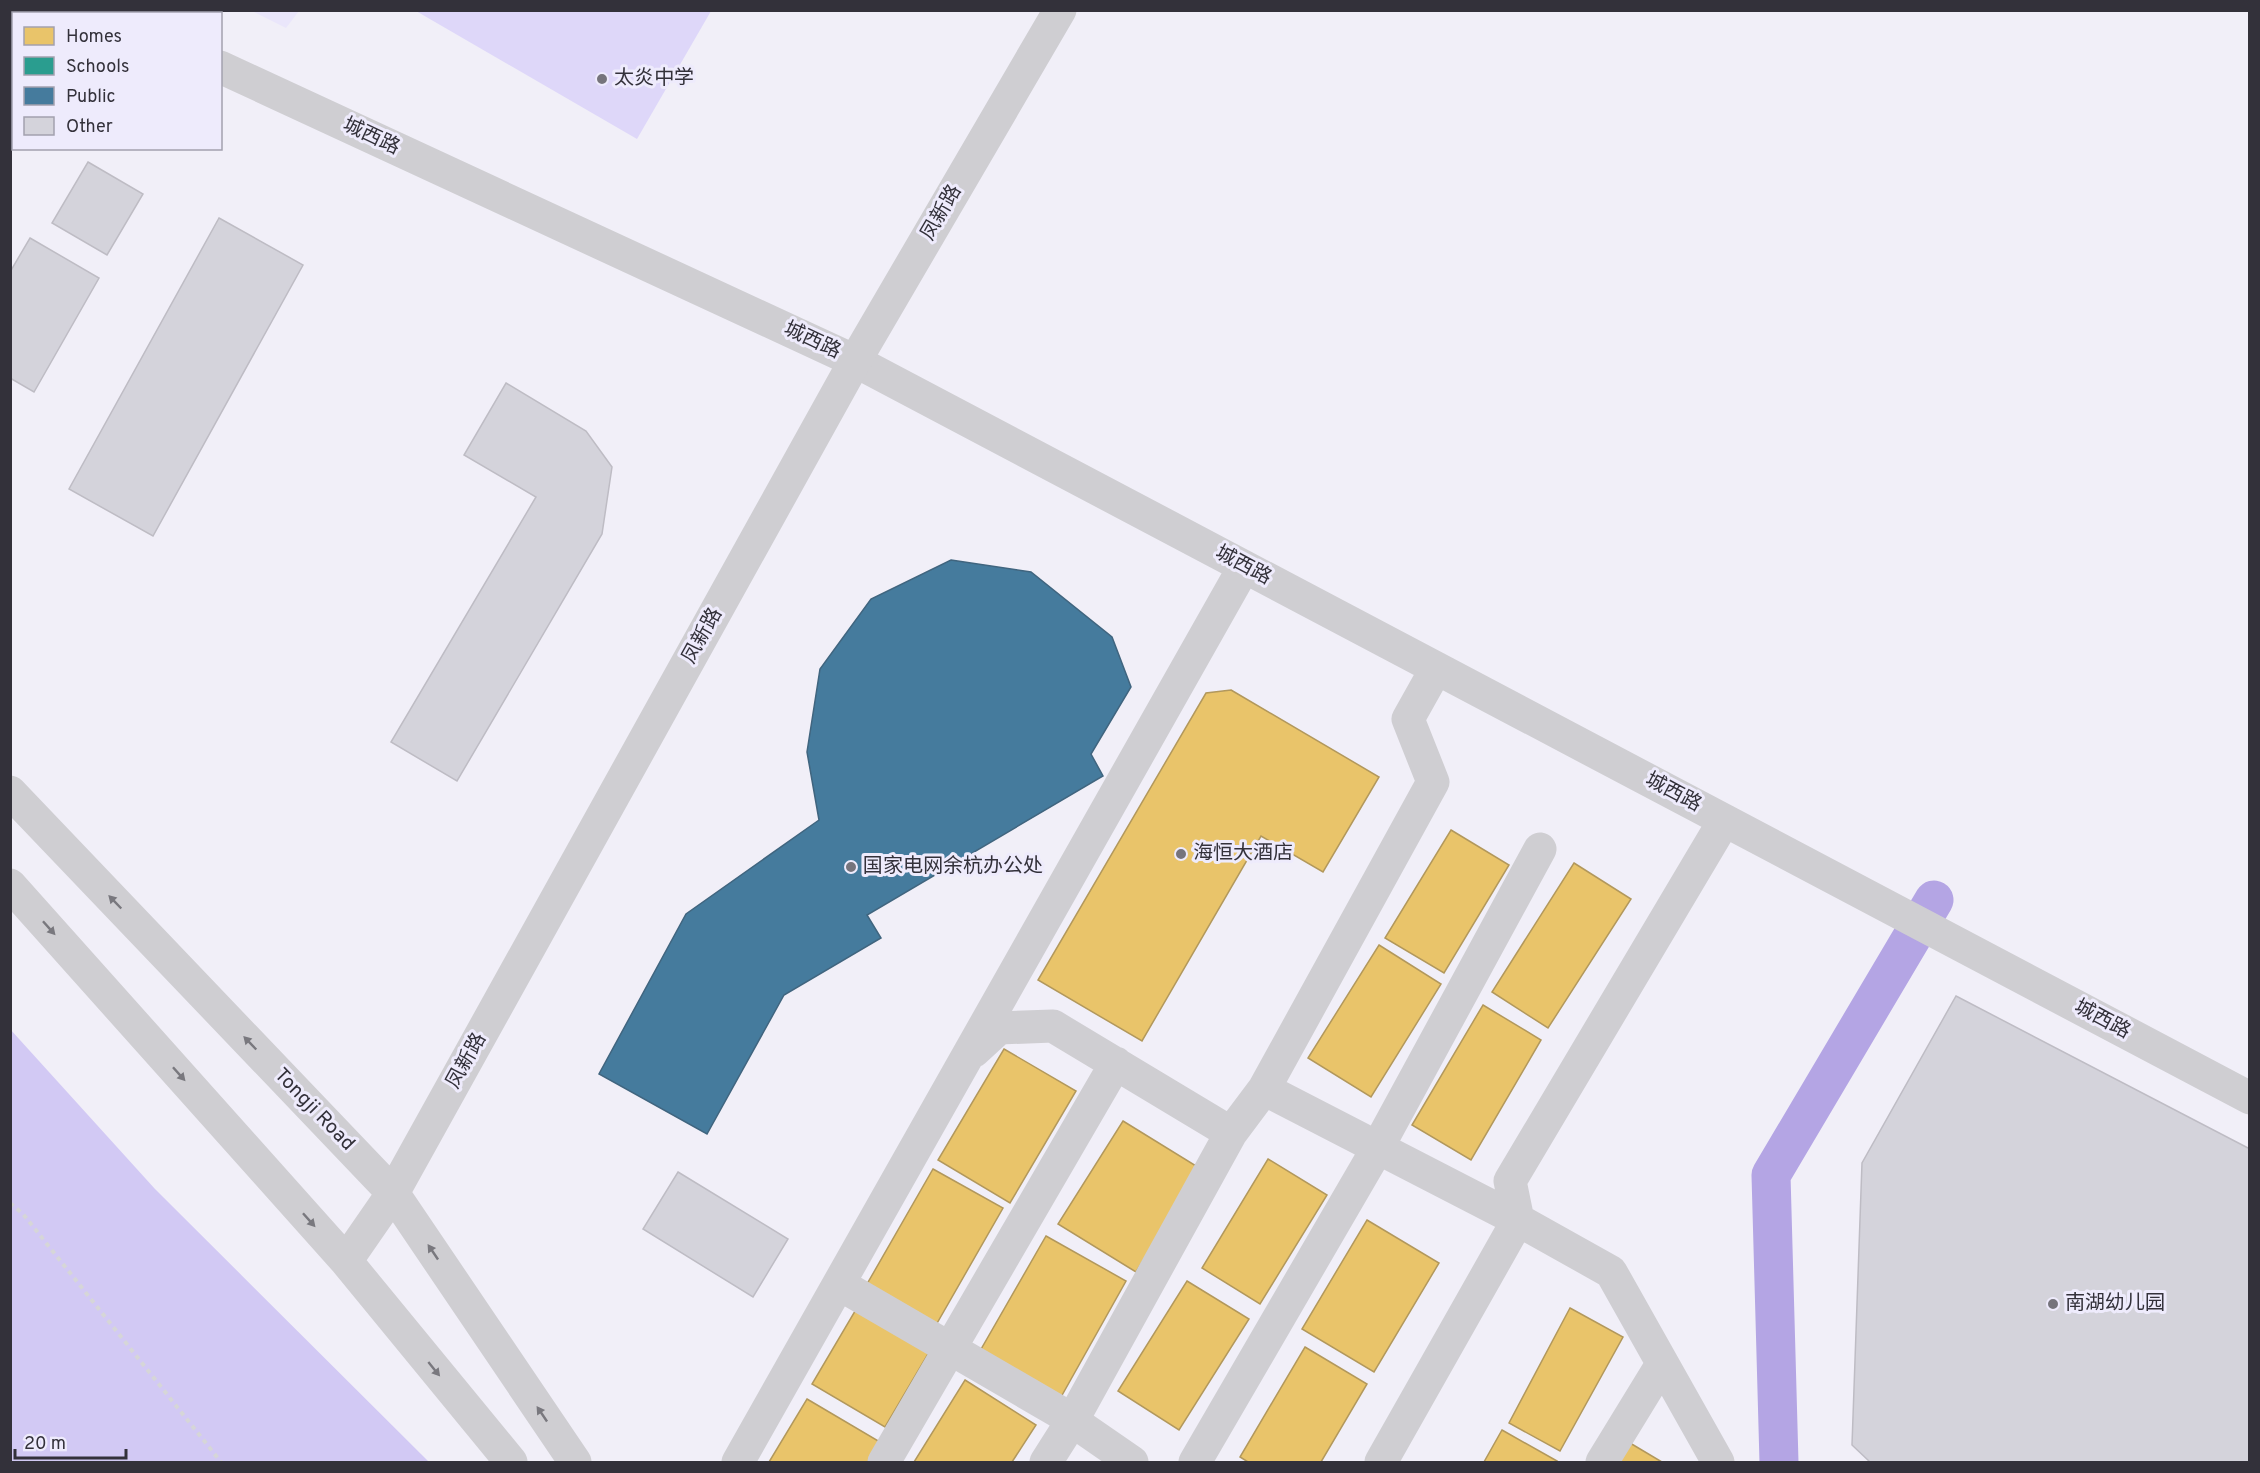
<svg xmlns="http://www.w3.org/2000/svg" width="2260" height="1473" font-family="Overpass,'Noto Sans SC',sans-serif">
  <rect width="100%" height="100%" fill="#f1eff8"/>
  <path fill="#eae6fb" d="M252,11H299L286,28Z"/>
  <path fill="#ded7f9" d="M416,11H711L637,139Z"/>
  <path fill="#d2c9f4" d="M10,1029L155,1189L429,1462H11Z"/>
  <path fill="#e9c46a" stroke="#b2985c" stroke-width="1.5" d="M1231,690L1379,777L1323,872L1261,836L1142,1041L1038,980L1206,693Z
    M1451,830L1509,865L1444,973L1385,938Z
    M1574,863L1631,899L1548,1028L1492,992Z
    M1379,945L1441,984L1371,1097L1308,1058Z
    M1483,1005L1541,1040L1471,1160L1412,1125Z
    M1004,1049L1076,1091L1010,1203L938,1160Z
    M1123,1121L1201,1169L1136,1272L1058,1224Z
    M1268,1159L1327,1195L1260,1304L1202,1268Z
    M933,1169L1003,1208L936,1325L867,1284Z
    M1367,1220L1439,1263L1374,1372L1302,1329Z
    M1046,1236L1126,1281L1061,1397L980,1351Z
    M1187,1281L1249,1319L1179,1430L1118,1391Z
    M858,1306L931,1349L885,1427L812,1384Z
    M1570,1308L1623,1337L1560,1451L1509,1423Z
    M1305,1347L1367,1384L1321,1462H1248L1240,1457Z
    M965,1380L1036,1425L1012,1462H914Z
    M807,1399L880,1442L868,1462H769Z
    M1502,1430L1557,1461L1556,1462H1484Z
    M1630,1443L1662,1462H1619Z"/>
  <path fill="#2a9d8f" stroke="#2d7d76" stroke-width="1.5" d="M1985,1014L2250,1172V1339L2174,1462H2047L2181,1241L2150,1223L2005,1462H2001L1901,1402L2043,1168L1995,1138L2001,1185L1968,1243L1917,1213L1935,1185L1897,1163Z"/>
  <path fill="#457b9d" stroke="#40657f" stroke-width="1.5" d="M951,560L1031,572L1112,637L1131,687L1091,754L1103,776L867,915L881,938L784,995L707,1134L599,1074L686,914L819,820L807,752L820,669L871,599Z"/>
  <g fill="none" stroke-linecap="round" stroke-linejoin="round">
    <path stroke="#b4a5e4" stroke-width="39" d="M1779,1462L1771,1175L1934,900"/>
  </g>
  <path fill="#d4d3db" stroke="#bebcc4" stroke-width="1.5" d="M10,122L14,123V144L10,149Z
    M88,162L143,194L107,255L52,223Z
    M219,218L303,265L153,536L69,489Z
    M30,238L99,278L34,392L10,378V272Z
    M506,383L586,431L612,467L602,534L457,781L391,742L536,497L464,455Z
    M1956,996L2250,1149V1462H1870L1852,1445L1862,1163Z
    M678,1172L788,1239L753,1297L643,1229Z"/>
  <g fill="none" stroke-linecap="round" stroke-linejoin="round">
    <path stroke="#d6d6d8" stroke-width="4" stroke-dasharray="4.5 4.5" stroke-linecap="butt" d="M10,1203L23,1214L221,1462"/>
    <path stroke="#cfced2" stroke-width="33" d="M99,10L105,14
      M220,67L855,361L2250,1098
      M974,1051L999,1028L1053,1026L1231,1133
      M1264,1089L1518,1220L1611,1272L1718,1462
      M839,1284L1061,1413L1132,1462
      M738,1462L1244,567
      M884,1462L1116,1063
      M1046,1462L1072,1421L1231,1133L1264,1089L1433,782L1408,719L1436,669
      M1195,1462L1373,1156L1540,849
      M1381,1462L1518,1220L1510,1181L1724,821
      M1602,1462L1662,1364"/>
    <path stroke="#cfced2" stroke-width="33" d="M10,792L393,1193L575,1462
      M10,885L346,1261L511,1462
      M346,1261L393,1193L855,361L1060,10"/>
  </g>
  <defs><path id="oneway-solid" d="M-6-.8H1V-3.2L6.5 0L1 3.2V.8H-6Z" transform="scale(1.5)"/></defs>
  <g fill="#79787e">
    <use href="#oneway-solid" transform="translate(115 902) rotate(-134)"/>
    <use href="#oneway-solid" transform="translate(49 928) rotate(48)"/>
    <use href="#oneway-solid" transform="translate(250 1043) rotate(-134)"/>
    <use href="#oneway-solid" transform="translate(179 1074) rotate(48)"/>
    <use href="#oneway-solid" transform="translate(309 1220) rotate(48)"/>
    <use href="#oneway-solid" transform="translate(433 1252) rotate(-124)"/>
    <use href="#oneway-solid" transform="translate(434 1369) rotate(51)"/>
    <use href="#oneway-solid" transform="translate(542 1414) rotate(-124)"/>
  </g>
  <g fill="#76747c" stroke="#eeebfc" stroke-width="2">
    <circle cx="602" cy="79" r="6"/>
    <circle cx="1181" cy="854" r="6"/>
    <circle cx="851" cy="867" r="6"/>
    <circle cx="2053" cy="1304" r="6"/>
  </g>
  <g text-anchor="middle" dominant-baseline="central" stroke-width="6" stroke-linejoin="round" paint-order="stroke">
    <g font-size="20" fill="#33313a" stroke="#eeebfc" text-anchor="start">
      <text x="614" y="79">太炎中学</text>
      <text x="1193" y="854">海恒大酒店</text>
      <text x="863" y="867">国家电网余杭办公处</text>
      <text x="2065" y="1304">南湖幼儿园</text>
    </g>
    <g font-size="20" fill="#33313a" stroke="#eeebfc">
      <text transform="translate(371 137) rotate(25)">城西路</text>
      <text transform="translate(942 213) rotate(-60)">凤新路</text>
      <text transform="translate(812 341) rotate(25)">城西路</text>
      <text transform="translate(1243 566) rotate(28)">城西路</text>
      <text transform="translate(703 636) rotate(-61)">凤新路</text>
      <text transform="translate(1673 793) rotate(28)">城西路</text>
      <text transform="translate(2102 1020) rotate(28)">城西路</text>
      <text transform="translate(467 1061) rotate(-61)">凤新路</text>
      <text transform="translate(314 1110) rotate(46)">Tongji Road</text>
    </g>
  </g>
  <rect width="2260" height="1473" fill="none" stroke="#33313a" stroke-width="24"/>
  <rect x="12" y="12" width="210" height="138" fill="#eeebfc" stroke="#a3a1ae" stroke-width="1.5"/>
  <rect x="24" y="27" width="30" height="18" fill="#e9c46a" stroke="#a3a1ae" stroke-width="1.5"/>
  <text x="66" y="42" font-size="18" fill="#33313a">Homes</text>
  <rect x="24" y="57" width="30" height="18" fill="#2a9d8f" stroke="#a3a1ae" stroke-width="1.5"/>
  <text x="66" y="72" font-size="18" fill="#33313a">Schools</text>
  <rect x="24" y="87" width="30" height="18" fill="#457b9d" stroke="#a3a1ae" stroke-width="1.5"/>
  <text x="66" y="102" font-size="18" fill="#33313a">Public</text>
  <rect x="24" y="117" width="30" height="18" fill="#d4d3db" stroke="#a3a1ae" stroke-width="1.5"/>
  <text x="66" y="132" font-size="18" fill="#33313a">Other</text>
  <path d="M15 1449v9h111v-9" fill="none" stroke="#33313a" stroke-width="3"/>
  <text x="24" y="1449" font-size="18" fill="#33313a" stroke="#eeebfc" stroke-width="4.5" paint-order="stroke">20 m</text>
</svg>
